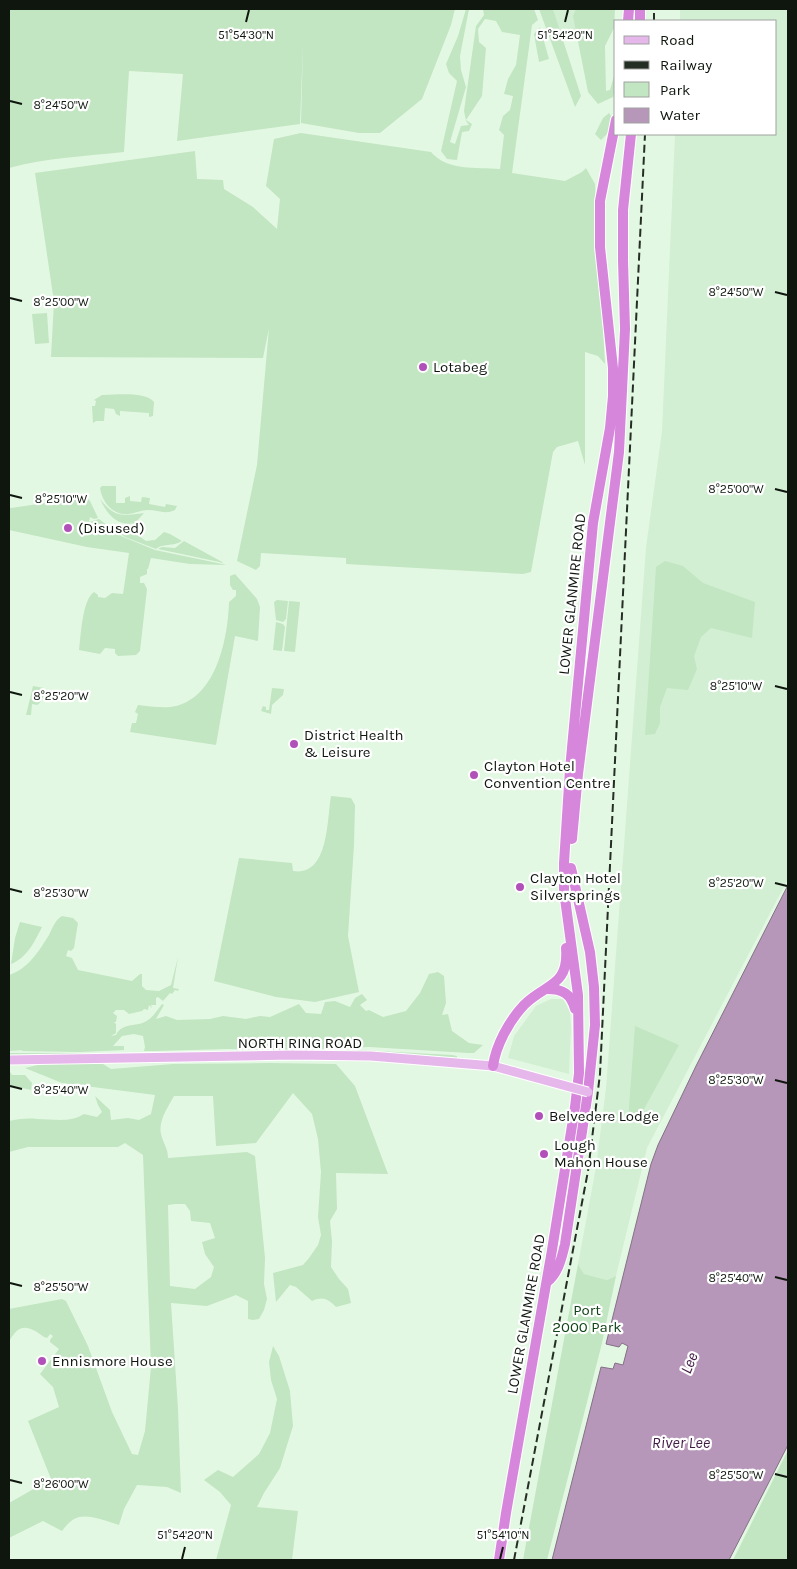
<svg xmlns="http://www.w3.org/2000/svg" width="797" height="1569" font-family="Karla,sans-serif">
  <rect width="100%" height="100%" fill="#e3f8e3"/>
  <path fill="#d3efd3" d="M553,9H597L577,30L561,35Z
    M680,9H788V879L647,1148L616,1276L607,1280L584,1274L578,1264L596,1167L606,1088L646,547L662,431L675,134H776V21H680Z
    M551,999H563L570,1012L571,1027L569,1074L508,1058L514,1036L536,1006Z"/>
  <path fill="#c2e5c2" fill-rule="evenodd" d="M9,9H455L451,25L422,99L380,133H359L301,123L303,42L300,124L177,141L183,74L129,71L124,152C86,156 46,158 9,168Z
    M466,9H469L460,56L461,70L466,87L450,142L455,144L461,126L469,125L466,121L464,111L476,26L484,15L483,9H534L538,20L532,25L512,173L565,181L582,172L586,168L595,184L605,364L598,356L585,352V465L578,441L557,447L553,452L531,572L523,574L346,564V558L261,553L260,566L256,570L237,561L257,465L269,328L263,358L51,357L54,302L35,173L195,151L197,179L223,180L224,189L253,207L277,229L280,199L266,186L274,139L301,133L431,152C447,171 476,167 500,169L504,135L499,130L503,116L510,110L513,96L504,94L508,79L516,65L520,35L502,32L496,21L485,19L478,29L479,42L486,48L482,96L466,120L472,124L469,131L462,132L457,160L447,159L441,151L457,81L449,73L446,64L458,36Z
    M539,9H553L581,96L575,107Z
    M576,9H615L614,28L605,46L606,91L610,90L616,69V83L613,97L598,104L588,92L573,16Z
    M540,27L549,59L539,62L534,34Z
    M609,113L611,116L608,133L601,140L595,134L603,118Z
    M47,313L49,343L35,344L32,314Z
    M102,395C115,395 145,391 154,402L153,416L149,417V413L120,411V416L116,414L114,409L105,408L104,421H96L93,423L92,406H95L96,401L94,400Z
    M102,486H116V503H125V498L130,496V501L141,502L142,497L150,498L149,504L165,507L166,504L177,506L175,510C165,515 158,510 148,510C141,510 136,513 129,514C113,516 102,502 100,488Z
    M86,497L90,501L98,518L94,519L90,517L89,522L99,519L121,536L155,550L227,565L190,564L151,558L148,569H147V574L140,577V583H144L147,589L140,651L136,655L118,656L115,653V649L105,648L100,654L79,650C81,636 82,600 94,592L98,595V597L105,598L112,593L123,594L129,553L87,547L9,530V507L11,508Z
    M100,499C115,518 122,516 144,513L135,523C117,527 107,514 100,499Z
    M164,532L170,534L182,541C173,547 162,543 156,549L125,537L119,533H135L146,541L155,540Z
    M184,541L224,563L158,549L162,547L175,548Z
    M665,561L683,566L703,583L755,602L752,638L711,628L701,637L694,656L697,669L688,690L667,688L660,707V723L655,734L645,735L656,567Z
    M235,574L257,599L260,607L258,641L235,636L216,745L130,732L132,723H136L138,714L135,712L138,705C150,706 164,709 176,706C217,696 228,637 229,602L236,596V590H233L230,585V576Z
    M277,600L288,601L286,619L283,622L276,620L274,602Z
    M289,601L300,602L295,652L284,651Z
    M276,622L283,624L285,627L282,651L273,650Z
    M33,686L44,688C45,694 42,702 37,705L32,704L31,715H26Z
    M272,688L284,689L283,695L272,705L271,714L261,711L263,706L266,707V710H269Z
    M331,796L351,798L355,805L354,845L348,936L359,992L315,1002L276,997L214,981L239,858L292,863L293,871C329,877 327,819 331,796Z
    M62,916L73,918L78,923L74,948L71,951L68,950L66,956L72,958L78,970L132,981L140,974H142V986L146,990L159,991L171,985L178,957L173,988L179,989L178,991L175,990L172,994L170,993L163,1001L158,997L156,998V1005H151L152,1008L149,1005L148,1010L144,1009L142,1011L129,1014L124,1010H116L113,1013L117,1016L116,1022H114L116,1024V1033L111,1036L116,1035C123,1021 138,1028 148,1020C154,1016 158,1009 162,1004L164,1005L156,1019L166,1016L177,1020L210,1019L223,1016L246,1019L260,1016L270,1017L299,1004L306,1013L321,1014L325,1002L335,1001L350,1007L355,998L362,994L367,1000L360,1005L366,1011L369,1010L383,1017L406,1011L420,993L429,974L438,972L444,976L446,1003L442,1015L448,1014L452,1031L469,1043L483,1045L474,1053H468L369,1047L293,1050L226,1049L155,1051H144L145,1047L143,1036L134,1034L122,1036L113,1046H124V1050H127H125L80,1052L21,1051L23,1050L9,1051V975C28,969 39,951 49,935C53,927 55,920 62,916Z
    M20,922L42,927C35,941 27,958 11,964L15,938Z
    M635,1026L679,1045L637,1122L628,1120Z
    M359,1050L452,1055L457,1056V1058L387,1054H160Z
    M9,1053H127L99,1055H9Z
    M269,1063L336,1064L355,1086L388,1174L336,1173L337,1209L330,1221L332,1241L331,1267L339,1279L348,1289L351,1303L336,1307C328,1299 323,1296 312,1301L296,1287L290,1285L276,1302L273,1273L303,1265L309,1258L318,1245L321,1235L318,1217L321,1172L318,1139L312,1114L293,1093L256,1143L216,1146L213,1096H174C168,1107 158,1121 161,1134C163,1143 168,1148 168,1158L247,1152L255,1156L265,1258L264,1284L267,1299L264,1310L259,1319L253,1320L248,1319V1301L236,1295L207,1306L171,1303L178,1409L181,1493L167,1487L137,1485L124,1509L119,1525C106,1521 86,1512 74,1519C69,1522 65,1527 62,1531L43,1521L9,1538V1503L51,1479L28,1421L59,1407L53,1387L40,1374L59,1349L50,1342V1340L53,1336L50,1334L47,1338L44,1337C29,1326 19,1322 9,1342V1309L62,1299L66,1301L88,1346L112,1412L132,1454L138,1455L145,1431L151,1367L143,1155L125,1143L118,1147H28L9,1152V1121C18,1119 27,1118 37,1119C54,1119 70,1123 84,1114L97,1117L102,1112L98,1105L95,1096L110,1110L111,1120L128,1118L139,1120L151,1114L155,1095L62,1083L25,1068L42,1064H103L111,1069L173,1064ZM175,1204H185L190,1211L191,1221L210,1223L215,1238L202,1242L205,1254L214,1267L211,1277L195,1289L170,1286L168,1205Z
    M9,1070L12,1075H25L32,1083L31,1090L9,1085Z
    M578,1264L584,1274L607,1280L616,1276L602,1343L547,1560H523Z
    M273,1346L279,1356L290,1391L293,1426L280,1468L264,1493L257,1507L298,1511L292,1560H216L231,1505L220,1492L204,1480L218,1470L233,1477L259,1454L270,1433L277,1399L271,1380L269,1362Z
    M788,1450V1560H733Z"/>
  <path fill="#b797b9" stroke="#847086" d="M788,885V1445L729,1560H552L601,1367L613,1369L615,1363L623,1365L628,1346L622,1343L619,1347L606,1344L651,1164L658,1145L696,1066Z"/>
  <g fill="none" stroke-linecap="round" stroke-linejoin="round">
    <defs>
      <path id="major" d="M9,1060L292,1055L371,1056L493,1066L515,1072"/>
      <path id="highway" d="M628,21L629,9
        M640,21V9
        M572,839L578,774L619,452L625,329L623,260V210L631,134
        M547,989C563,989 571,994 575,1009
        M493,1066C496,1045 509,1021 524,1005C546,983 569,987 566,948
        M547,1282C558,1274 562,1257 565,1244L588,1092L595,1025L594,987L590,952L571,868
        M499,1560L506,1513L552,1250L575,1107L579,1073L578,995L564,891V863L570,769L593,523L610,428L613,396V368L600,247V201L616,120"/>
    </defs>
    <use href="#major" stroke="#fff" stroke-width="11"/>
    <use href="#highway" stroke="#fff" stroke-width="12"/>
    <use href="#major" stroke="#e6b7ea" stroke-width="9"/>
    <use href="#highway" stroke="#d687dc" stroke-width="10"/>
    <path stroke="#242e24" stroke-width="2" stroke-dasharray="8 4" stroke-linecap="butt" d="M654,21V9
      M514,1560L588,1171L600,1074L645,134"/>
    <defs>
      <path id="major-bridge" d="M515,1072L588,1092"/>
    </defs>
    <use href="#major-bridge" stroke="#fff" stroke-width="11" stroke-linecap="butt"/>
    <use href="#major-bridge" stroke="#e6b7ea" stroke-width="9"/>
  </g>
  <path fill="none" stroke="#0e160e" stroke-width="2" d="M246,22L249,10M565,22L568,10M10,101L22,104M775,292L787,295M10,298L22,301M775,489L787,492M10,495L22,498M775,686L787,689M10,692L22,695M775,883L787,886M10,889L22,892M775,1080L787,1083M10,1086L22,1089M775,1277L787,1280M10,1283L22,1286M775,1474L787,1477M10,1480L22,1483M182,1559L185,1547M500,1559L503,1547"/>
  <g fill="#b150b9" stroke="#fff" stroke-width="2">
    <circle cx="423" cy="367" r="5"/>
    <circle cx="68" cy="528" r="5"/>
    <circle cx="294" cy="744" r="5"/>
    <circle cx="474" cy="775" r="5"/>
    <circle cx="520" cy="887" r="5"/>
    <circle cx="539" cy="1116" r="5"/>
    <circle cx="544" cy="1154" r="5"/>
    <circle cx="42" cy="1361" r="5"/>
  </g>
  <g text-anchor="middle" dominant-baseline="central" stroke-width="4.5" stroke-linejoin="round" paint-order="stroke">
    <g font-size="15" fill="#0e160e" stroke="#fff" text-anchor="start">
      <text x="433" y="367">Lotabeg</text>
      <text x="78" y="528">(Disused)</text>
      <text x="304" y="735">District Health<tspan x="304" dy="17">&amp; Leisure</tspan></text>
      <text x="484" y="766">Clayton Hotel<tspan x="484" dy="17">Convention Centre</tspan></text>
      <text x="530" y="878">Clayton Hotel<tspan x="530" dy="17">Silversprings</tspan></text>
      <text x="549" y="1116">Belvedere Lodge</text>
      <text x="554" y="1145">Lough<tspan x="554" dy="17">Mahon House</tspan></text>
      <text x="52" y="1361">Ennismore House</text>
    </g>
    <g font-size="15" fill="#0e160e" stroke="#fff">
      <text transform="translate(572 594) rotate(-84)">LOWER GLANMIRE ROAD</text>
      <text x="300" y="1043">NORTH RING ROAD</text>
      <text transform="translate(526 1314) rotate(-80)">LOWER GLANMIRE ROAD</text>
    </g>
    <g font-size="15" fill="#104317" stroke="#fff">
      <text x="587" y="1310">Port<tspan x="587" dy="17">2000 Park</tspan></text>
    </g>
    <g font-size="16" font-style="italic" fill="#411945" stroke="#fff">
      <text transform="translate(689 1363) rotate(-68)">Lee</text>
      <text x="681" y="1442">River Lee</text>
    </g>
  </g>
  <g font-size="12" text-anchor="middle" fill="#0e160e" stroke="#fff" stroke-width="4.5" stroke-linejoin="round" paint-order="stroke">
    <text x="246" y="39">51°54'30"N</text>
    <text x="565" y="39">51°54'20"N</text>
    <text x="61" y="109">8°24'50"W</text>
    <text x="736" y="296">8°24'50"W</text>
    <text x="61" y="306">8°25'00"W</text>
    <text x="736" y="493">8°25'00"W</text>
    <text x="61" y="503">8°25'10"W</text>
    <text x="736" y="690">8°25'10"W</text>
    <text x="61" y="700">8°25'20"W</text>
    <text x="736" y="887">8°25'20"W</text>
    <text x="61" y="897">8°25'30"W</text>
    <text x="736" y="1084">8°25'30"W</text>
    <text x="61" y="1094">8°25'40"W</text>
    <text x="736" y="1282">8°25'40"W</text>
    <text x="61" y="1291">8°25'50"W</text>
    <text x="736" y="1479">8°25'50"W</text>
    <text x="61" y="1488">8°26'00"W</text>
    <text x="185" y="1539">51°54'20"N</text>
    <text x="503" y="1539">51°54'10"N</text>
  </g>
  <rect width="797" height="1569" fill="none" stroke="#0e160e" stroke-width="20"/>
  <rect x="614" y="20" width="162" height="115" fill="#ffffff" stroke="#9fa29f"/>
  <rect x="624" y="36" width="25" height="8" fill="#e6b7ea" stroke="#9fa29f"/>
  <text x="660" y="45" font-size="15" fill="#0e160e">Road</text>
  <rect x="624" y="61" width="25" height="8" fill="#242e24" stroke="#9fa29f"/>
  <text x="660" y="70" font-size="15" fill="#0e160e">Railway</text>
  <rect x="624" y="82" width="25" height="15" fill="#c2e5c2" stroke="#9fa29f"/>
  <text x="660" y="95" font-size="15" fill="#0e160e">Park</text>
  <rect x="624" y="108" width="25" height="15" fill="#b797b9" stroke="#9fa29f"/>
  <text x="660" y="120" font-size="15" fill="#0e160e">Water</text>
</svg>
